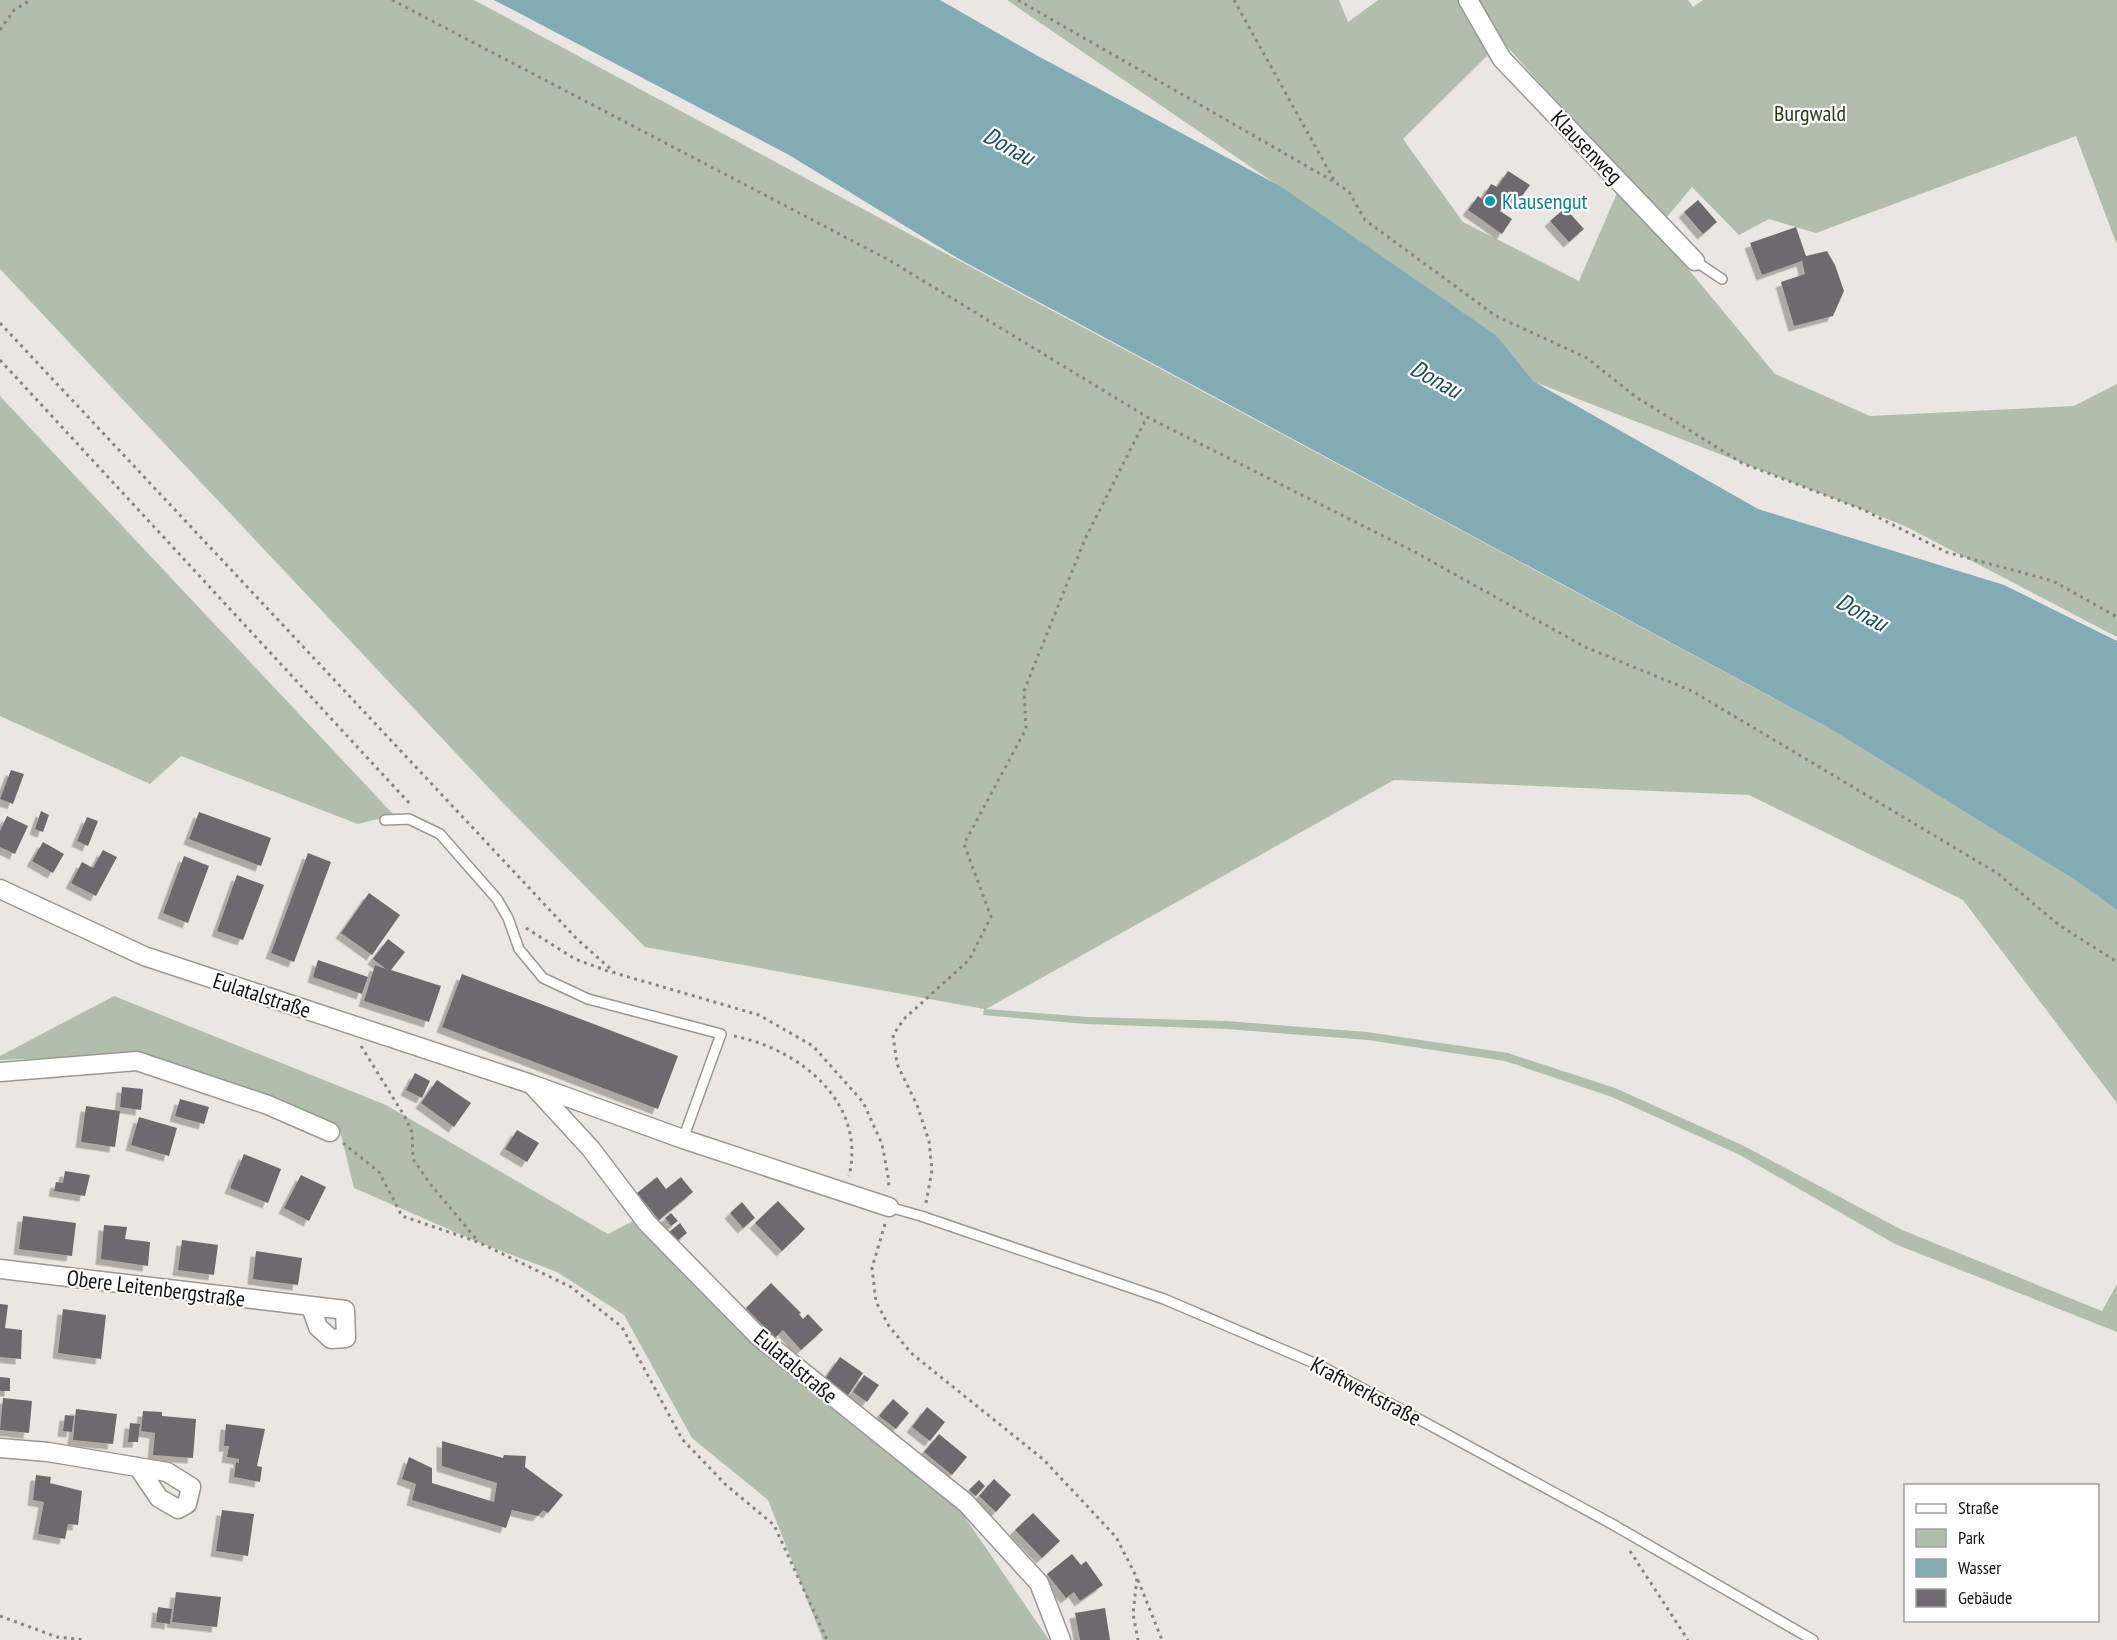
<svg xmlns="http://www.w3.org/2000/svg" width="2117" height="1640" font-family="'PT Sans Narrow',sans-serif">
  <defs>
    <filter id="shadow"><feDropShadow dx="-5.5" dy="5.5" stdDeviation="0" flood-color="#0004"/></filter>
  </defs>
  <rect width="100%" height="100%" fill="#eae6e4"/>
  <path fill="#b1beac" fill-rule="evenodd" d="M0,0H474L1829,728L2075,880L2117,910V1103L1963,900L1749,795L1394,780L986,1009L1088,1017L1226,1021L1367,1032L1508,1053L1615,1088L1744,1146L1902,1230L2102,1311L2117,1284V1332L1895,1244L1740,1155L1612,1097L1505,1061L1368,1040L1226,1029L1086,1024L983,1015L984,1009L645,947L502,802L0,269Z
    M1007,0H1339L1348,22L1378,0H1688L1693,7L1703,0H2117V245L2076,136L1816,233L1769,219L1739,235L1692,187L1656,230L1775,374L1870,416L2074,406L2117,384V637L1905,526L1532,381L1496,335ZM1502,41L1624,177L1579,281L1463,222L1403,139Z
    M0,396L394,815L358,824L181,756L150,784L0,716Z
    M114,996L386,1105L608,1234L635,1220L770,1356L960,1510L1049,1640H823L768,1500L692,1438L624,1315L557,1272L478,1242L354,1188L340,1131L132,1055L0,1060V1056Z"/>
  <path fill="#83abb6" d="M494,0H940L1036,55L1280,186L1496,335L1533,381L1758,509L2004,585L2117,641V910L2075,880L1829,728L959,259L789,155Z"/>
  <path fill="#6d6b6e" filter="url(#shadow)" d="M1508,171L1530,185L1517,203L1508,197L1500,211L1512,219L1502,234L1468,210L1478,196L1482,199L1491,184L1497,187Z
    M1698,200L1717,222L1703,234L1684,212Z
    M1565,208L1584,229L1569,242L1550,221Z
    M1796,227L1806,256L1827,251L1835,265L1844,291L1833,316L1794,326L1781,282L1805,274L1802,261L1762,275L1750,243Z
    M11,770L24,774L13,804L0,799Z
    M41,811L49,815L43,832L35,829Z
    M199,812L271,838L261,866L189,839Z
    M7,816L28,826L15,854L0,847V831Z
    M87,817L98,821L88,846L77,841Z
    M43,842L64,854L53,873L32,861Z
    M103,850L117,857L96,896L71,883L82,862L93,868Z
    M308,853L331,862L294,962L271,953Z
    M184,856L209,866L188,923L163,913Z
    M237,875L264,885L243,940L217,931Z
    M369,893L400,915L372,955L341,933Z
    M388,939L405,952L391,970L441,986L429,1022L364,1001L375,965L386,969L373,959Z
    M318,960L368,977L362,994L313,977Z
    M462,974L678,1056L658,1109L442,1027Z
    M415,1073L430,1081L422,1098L406,1090Z
    M437,1080L471,1103L454,1127L421,1103Z
    M122,1087L143,1089L141,1110L120,1107Z
    M180,1099L209,1107L204,1124L175,1116Z
    M86,1106L120,1111L115,1147L81,1142Z
    M139,1117L177,1128L169,1156L131,1145Z
    M517,1130L539,1143L527,1162L505,1149Z
    M244,1154L281,1169L268,1203L230,1188Z
    M65,1171L90,1175L85,1196L54,1191L56,1182L63,1183Z
    M301,1175L326,1187L309,1221L284,1208Z
    M657,1177L666,1189L681,1177L693,1192L659,1220L637,1193Z
    M778,1201L805,1229L782,1251L755,1223Z
    M742,1202L755,1218L743,1228L730,1213Z
    M671,1213L678,1221L671,1226L665,1218Z
    M23,1216L76,1223L72,1256L19,1249Z
    M680,1223L687,1233L676,1242L669,1232Z
    M104,1225L127,1227L125,1239L150,1242L148,1266L101,1259Z
    M182,1240L218,1245L214,1275L178,1270Z
    M256,1251L302,1258L298,1285L253,1279Z
    M771,1283L801,1313L799,1314L803,1319L808,1314L823,1330L801,1350L783,1330L775,1338L746,1308Z
    M0,1304L8,1305L5,1328L22,1330L21,1359L0,1357Z
    M63,1309L106,1315L101,1359L58,1353Z
    M840,1357L863,1373L847,1397L824,1380Z
    M864,1375L879,1385L867,1402L853,1392Z
    M0,1377L10,1378V1391H0Z
    M3,1398L32,1401L29,1433L0,1430Z
    M893,1399L909,1413L896,1429L879,1416Z
    M927,1407L945,1422L930,1441L912,1427Z
    M76,1409L117,1414L113,1444L73,1440Z
    M143,1411L162,1412V1416L196,1419L193,1458L153,1455L155,1433L141,1431Z
    M65,1415L74,1416L72,1432L63,1431Z
    M130,1423L140,1424L138,1442H128Z
    M226,1424L265,1429L257,1466L262,1467L260,1482L234,1477L236,1462L239,1463V1459L227,1457L229,1446H224Z
    M939,1434L967,1457L952,1475L924,1452Z
    M442,1441L503,1458L504,1455L526,1456L525,1467L563,1495L548,1513L543,1510L538,1516L512,1510L506,1528L412,1500L416,1484L402,1479L409,1457L432,1468V1483L494,1502L497,1483L442,1466Z
    M36,1475L51,1477L50,1483L82,1491L78,1525L68,1524L65,1539L38,1534L44,1502L33,1500Z
    M994,1479L1011,1495L996,1512L979,1496Z
    M979,1480L985,1486L976,1496L969,1490Z
    M222,1510L254,1514L248,1556L216,1551Z
    M1033,1513L1060,1541L1042,1558L1015,1530Z
    M1072,1554L1081,1565L1086,1561L1103,1585L1080,1601L1074,1592L1066,1598L1047,1574Z
    M176,1592L221,1597L217,1627L172,1622Z
    M158,1607L172,1609L170,1624L156,1622Z
    M1105,1608L1110,1640H1080L1075,1613Z"/>
  <g fill="none" stroke-linecap="round" stroke-linejoin="round">
    <defs>
      <path id="service" d="M1695,261L1722,279
        M385,820L409,819L440,834L497,899L508,918L519,949L543,978L588,999L721,1034L683,1139
        M889,1207L921,1216L1164,1299L1321,1366L1612,1524L1813,1640"/>
      <path id="minor" d="M1468,0L1502,59L1695,261
        M0,889L144,956L531,1084L683,1139L889,1207
        M0,1072L137,1061L268,1105L330,1132
        M534,1087L591,1149L647,1223L759,1337L966,1503L1039,1583L1061,1640
        M0,1269L345,1310L346,1338L331,1339L318,1327L311,1307
        M0,1448L48,1452L167,1472L191,1487L187,1504L178,1509L159,1498L138,1467"/>
    </defs>
    <use href="#service" stroke="#9a9794" stroke-width="12"/>
    <use href="#minor" stroke="#9a9794" stroke-width="21"/>
    <path stroke="#878583" stroke-width="3" stroke-dasharray="3 4.5" stroke-linecap="butt" d="M392,0L889,260L1147,417L1413,551L1585,647L1692,691L1997,873L2059,925L2117,962
      M1018,0L1336,183L1349,192L1365,220L1496,316L1587,358L1636,397L1742,463L1864,510L1946,552L2053,581L2117,617
      M1234,0L1335,182
      M0,30L14,10L31,0
      M0,323L576,938L615,973L759,1015L813,1046L863,1102L882,1144L888,1176L889,1188
      M0,360L411,805
      M526,928L575,959L613,973
      M734,1036C799,1049 867,1102 849,1176
      M361,1046L405,1117L412,1132L413,1159L431,1185L477,1240
      M343,1143L379,1172L402,1216L478,1242L571,1287L622,1327L682,1439L725,1484L774,1525L827,1640
      M926,1203L932,1170L929,1141L917,1105L897,1064L893,1035L904,1019L969,960L991,917L964,844L1026,729L1024,691L1085,539L1147,417
      M885,1224L872,1268L876,1302L889,1326L911,1353L1044,1460L1116,1537L1137,1578L1133,1614L1138,1640
      M1630,1551L1688,1640
      M1138,1580L1162,1640
      M0,1616L57,1637L85,1640"/>
    <use href="#service" stroke="#fff" stroke-width="9"/>
    <use href="#minor" stroke="#fff" stroke-width="18"/>
  </g>
  <circle fill="#0f9aa8" stroke="#fff" stroke-width="2" cx="1490" cy="201" r="6"/>
  <g text-anchor="middle" dominant-baseline="central" stroke-width="4.5" stroke-linejoin="round" paint-order="stroke">
    <g font-size="22" fill="#1f3b10" stroke="#fff">
      <text x="1810" y="113">Burgwald</text>
    </g>
    <g font-size="22" fill="#131211" stroke="#fff">
      <text transform="translate(1587 147) rotate(46)">Klausenweg</text>
      <text transform="translate(262 995) rotate(18)">Eulatalstraße</text>
      <text transform="translate(156 1288) rotate(7)">Obere Leitenbergstraße</text>
      <text transform="translate(796 1366) rotate(40)">Eulatalstraße</text>
      <text transform="translate(1366 1391) rotate(28)">Kraftwerkstraße</text>
    </g>
    <g font-size="22" fill="#0d838f" stroke="#fff" text-anchor="start">
      <text x="1502" y="201">Klausengut</text>
    </g>
    <g font-size="24" font-style="italic" fill="#144c5a" stroke="#fff">
      <text transform="translate(1009 146) rotate(29)">Donau</text>
      <text transform="translate(1436 379) rotate(29)">Donau</text>
      <text transform="translate(1862 612) rotate(29)">Donau</text>
    </g>
  </g>
  <rect x="1904" y="1484" width="195" height="138" fill="#ffffff" stroke="#a1a0a0" stroke-width="1.5"/>
  <rect x="1916" y="1504" width="30" height="9" fill="#ffffff" stroke="#a1a0a0" stroke-width="1.5"/>
  <text x="1958" y="1514" font-size="18" fill="#131211">Straße</text>
  <rect x="1916" y="1529" width="30" height="18" fill="#b1beac" stroke="#a1a0a0" stroke-width="1.5"/>
  <text x="1958" y="1544" font-size="18" fill="#131211">Park</text>
  <rect x="1916" y="1559" width="30" height="18" fill="#83abb6" stroke="#a1a0a0" stroke-width="1.5"/>
  <text x="1958" y="1574" font-size="18" fill="#131211">Wasser</text>
  <rect x="1916" y="1589" width="30" height="18" fill="#6d6b6e" stroke="#a1a0a0" stroke-width="1.5"/>
  <text x="1958" y="1604" font-size="18" fill="#131211">Gebäude</text>
</svg>
